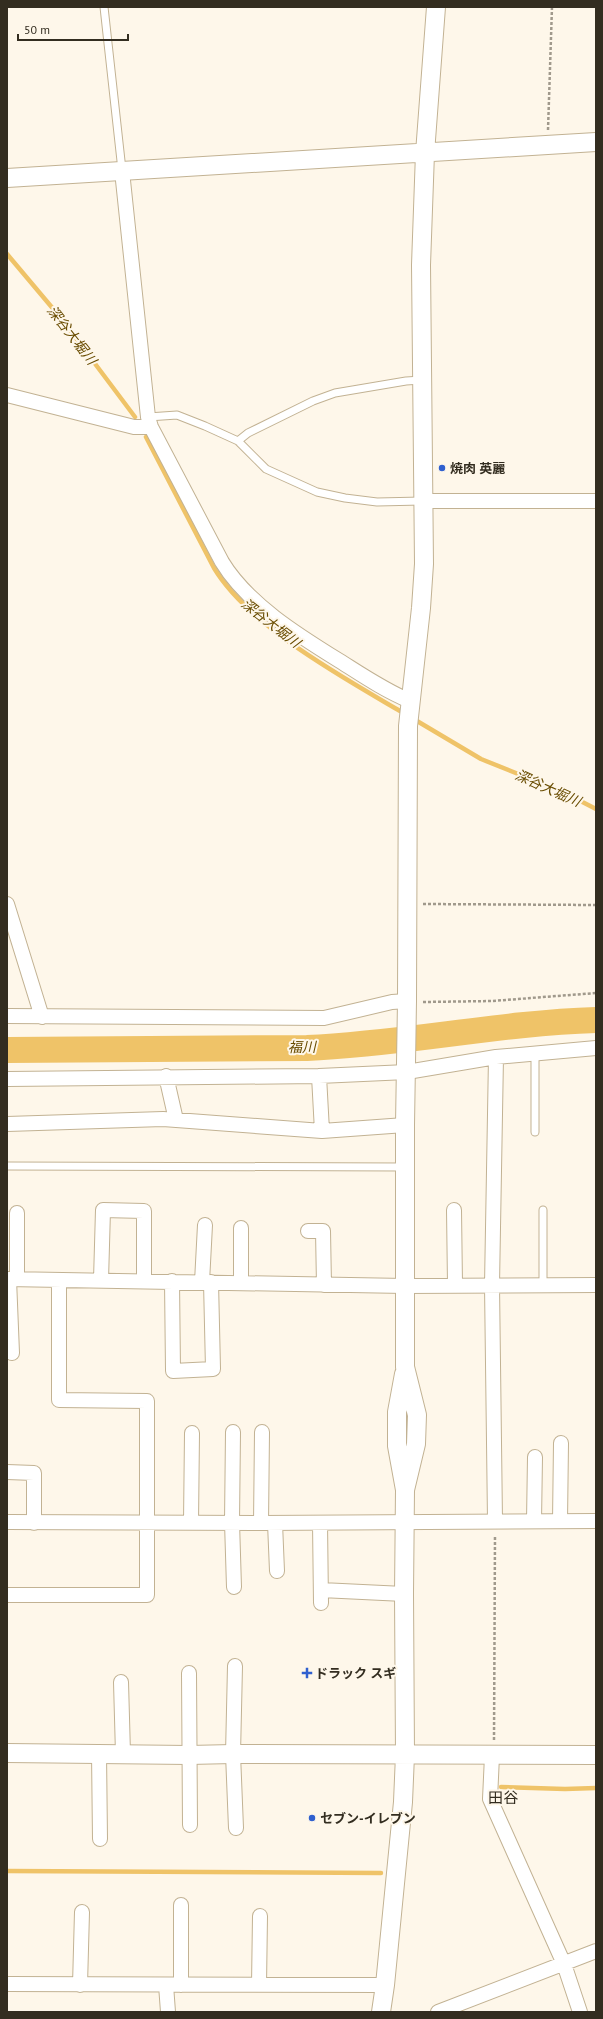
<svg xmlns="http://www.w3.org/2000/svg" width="603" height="2019" font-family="'PT Sans','Noto Sans JP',sans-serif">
  <rect width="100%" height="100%" fill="#fef7ea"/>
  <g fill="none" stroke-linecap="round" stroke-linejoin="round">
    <path stroke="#efc368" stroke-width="4.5" d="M7,254L60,317L135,417
      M146,437L214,568C249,626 342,677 400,711
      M417,721L481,759L563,792L596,809
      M501,1787L565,1789L596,1788
      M7,1871L381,1873"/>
    <path stroke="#efc368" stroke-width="26" d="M7,1050L307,1048C404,1044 499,1023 596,1020"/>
    <defs>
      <path id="service" d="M104,7L122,170
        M148,417L177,415L205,426L238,441L266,469L317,492L345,498L377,502L422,501
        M238,441L248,433L313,401L335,393L406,381L422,380
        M535,1132V1053
        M7,1166L405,1167
        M543,1210V1285"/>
      <path id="minor" d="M7,395L134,427H151L148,417L122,171
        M151,427L222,562C248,605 301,637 343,663C365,677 386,691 410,701
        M424,501H596
        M7,904L42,1017
        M7,1016L324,1018L392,1002L407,1001
        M166,1076L176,1120
        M319,1076L322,1131
        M7,1079L319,1076L407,1072L496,1057L596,1048
        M7,1124L163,1119L322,1131L405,1125
        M454,1210L455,1284
        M17,1213V1279
        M308,1231H323L324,1285
        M7,1279L405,1286L596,1285
        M9,1279L12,1353
        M101,1280L103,1210L144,1211V1281
        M172,1281L173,1371L213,1369L211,1282
        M202,1282L205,1225
        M241,1282V1228
        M233,1432L232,1522L234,1587
        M7,1472L34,1473V1523
        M495,1521L492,1285L496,1057
        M534,1521L535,1457
        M560,1521L561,1443
        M7,1522L261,1523L596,1521
        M191,1522L192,1433
        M261,1523L262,1432
        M275,1523L277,1571
        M320,1523L321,1603
        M321,1590L404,1594
        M7,1595H147V1401L59,1400V1280
        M235,1666L233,1754L236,1828
        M189,1673L190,1825
        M121,1682L123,1754
        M99,1753L100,1839
        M492,1756L490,1799L564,1964L580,2012
        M181,1905V1985
        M7,1984L385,1985
        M80,1985L82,1912
        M166,1985L168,2012
        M259,1985L260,1916
        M438,2012L596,1951"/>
      <path id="tertiary" d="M7,178L596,142
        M405,1490L416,1444L417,1415L405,1367V1125L407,1001L408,726L421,608L424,564L421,265L425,153L436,7
        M7,1753L189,1755L233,1754L596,1755
        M381,2012L385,1985L403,1802L405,1755L404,1594L405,1490L397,1446V1412L404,1374"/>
    </defs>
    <use href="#service" stroke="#c2b293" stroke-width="9"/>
    <use href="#minor" stroke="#c2b293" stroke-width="16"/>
    <use href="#tertiary" stroke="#c2b293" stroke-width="20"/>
    <path stroke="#a0998c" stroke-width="2.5" stroke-dasharray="3 2" stroke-linecap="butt" d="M548,130L552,7
      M423,904L596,905
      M423,1002L492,1001L596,993
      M494,1740L495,1535"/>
    <use href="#service" stroke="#fff" stroke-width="7"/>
    <use href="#minor" stroke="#fff" stroke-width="14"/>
    <use href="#tertiary" stroke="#fff" stroke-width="18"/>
  </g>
  <g fill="#3060cf" stroke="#fef7ea" stroke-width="1.5">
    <circle cx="442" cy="468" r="4"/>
    <path d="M305 1667h4v4h4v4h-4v4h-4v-4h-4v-4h4z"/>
    <circle cx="312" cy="1818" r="4"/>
  </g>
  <g text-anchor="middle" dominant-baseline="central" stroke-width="4" stroke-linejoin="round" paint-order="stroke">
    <g font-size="13" font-weight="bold" fill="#332d20" stroke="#fef7ea" text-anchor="start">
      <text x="450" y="468">焼肉 英麗</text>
      <text x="315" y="1673">ドラック スギ</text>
      <text x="320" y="1818">セブン-イレブン</text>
    </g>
    <g font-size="14" font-style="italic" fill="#694c00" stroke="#fef7ea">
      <text transform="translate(72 335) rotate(52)">深谷大堀川</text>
      <text transform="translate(271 623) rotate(38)">深谷大堀川</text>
      <text transform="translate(548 788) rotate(24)">深谷大堀川</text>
      <text transform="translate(302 1047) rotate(-1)">福川</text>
    </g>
    <g font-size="15" fill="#332d20" stroke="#fef7ea">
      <text x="503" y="1797">田谷</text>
    </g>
  </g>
  <rect width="603" height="2019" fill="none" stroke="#332d20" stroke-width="16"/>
  <path d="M18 34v6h110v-6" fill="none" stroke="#332d20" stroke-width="2"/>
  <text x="24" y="34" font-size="12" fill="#332d20" stroke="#fef7ea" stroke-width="3" paint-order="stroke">50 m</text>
</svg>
